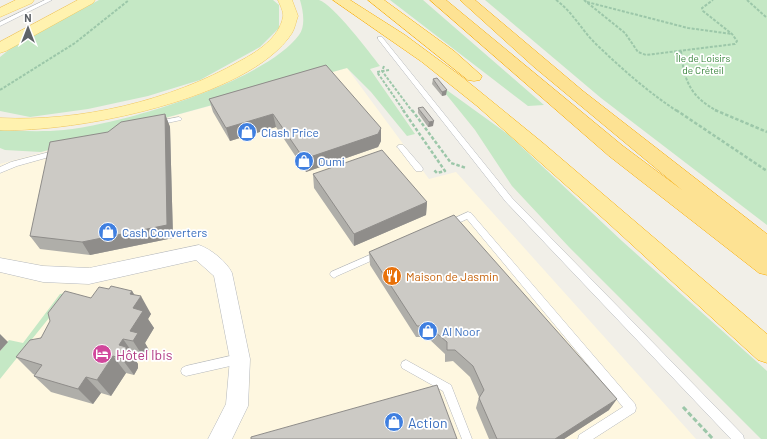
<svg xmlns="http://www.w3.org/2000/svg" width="767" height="439" font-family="Barlow,sans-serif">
  <rect width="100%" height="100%" fill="#f1efe8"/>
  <path fill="#fef7e0" d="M347,68L429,179L456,172L696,439H0V164Z"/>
  <path fill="#c5e8c5" d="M99,0H273L279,5V28L260,47L200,80L148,96L88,109L30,117L0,111V57L16,44Z
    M300,0C305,0 313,0 319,0C333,4 370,53 380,66L370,69L415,134L407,136L371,92L347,68L41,152L5,150L0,148V130C21,131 42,132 64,130C122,124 264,82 299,35C306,26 303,10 300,0Z
    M390,0H423L544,105L528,106Z
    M485,0H767V225L601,98Z
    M437,83L509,135L622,241L767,371V439H761L569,247L512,186L475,130Z
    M67,293L61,303L0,379V351L9,340L23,343L60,294Z"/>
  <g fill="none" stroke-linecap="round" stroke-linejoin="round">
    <defs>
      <path id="service" d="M45,0H52L0,26V22Z
        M378,37H382L512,198L743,435L744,439H731L506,202L378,39Z
        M179,117L182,119L181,120L158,125L155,123L158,121Z
        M399,145H403L422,167L423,169L422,171H416L399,149L397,147Z
        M57,150H60L61,152L60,154L17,166L0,173V167L11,162Z
        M468,212L471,213L635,404L636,408L635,412L593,439H578L579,435L623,407L467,219L452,226H446L445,224L446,222Z
        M379,251L382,252L383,254L382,256L337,276L334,278L331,276L330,274L331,272Z
        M239,354L242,356L244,359L242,362L239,364L186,376L182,374L181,371L182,368L186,366Z
        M406,360L451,385L472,439H462L443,391L402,368L401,365L402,362Z"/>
      <path id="minor" d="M199,245C211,249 227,262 232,273L250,359L248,406L232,439H208L226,404L230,359L214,276L196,260L89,284L43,282L0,272V258L43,266L89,268Z"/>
      <path id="primary" d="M16,0H34L32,3L0,17V8Z
        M78,0H95L93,3L6,51L0,53V42Z
        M278,0H292L298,16C296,21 295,28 292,33C250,99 73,133 0,130V118C80,122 170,101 240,61C257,52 279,38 283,17C284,12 280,5 278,0Z"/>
      <path id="trunk" d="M333,0H350L405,35L462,77L543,143L767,334V363L758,360L606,221L477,106L422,62Z
        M368,0H384L454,51L482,76L480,80L474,81L468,80Z"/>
      <path id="motorway" d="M430,0H446L623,146L682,190L534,67L460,0H475L583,91L767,234V275L759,273L609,156Z"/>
    </defs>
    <use href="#service" stroke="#b5b8bc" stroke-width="1"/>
    <use href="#minor" stroke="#b5b8bc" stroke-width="1"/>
    <use href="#primary" stroke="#f2c960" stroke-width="1"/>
    <use href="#trunk" stroke="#f9ab00" stroke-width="1"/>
    <use href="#motorway" stroke="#f9ab00" stroke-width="1"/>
    <path stroke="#9cc7a9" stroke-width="2" stroke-dasharray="3 1.5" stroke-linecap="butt" d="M556,0C573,12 582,31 597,45C622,69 648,92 677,111
      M584,0L625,33L638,52L646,55L735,44L737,41L732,34L703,11L702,8L713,0
      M747,0L767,18
      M587,2L688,28L732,34
      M681,51C684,81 690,96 717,111
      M384,66L382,71L412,111
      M389,70L377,72L404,111
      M0,90L75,43L129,0"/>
    <path stroke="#9cc7a9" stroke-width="2.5" stroke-dasharray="3.5 2" stroke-linecap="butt" d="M403,110L445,171L437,173L433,169
      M412,110L451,163L466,168
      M676,110L767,171
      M715,110L767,132"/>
    <path stroke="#9cc7a9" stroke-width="3" stroke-dasharray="5 2.5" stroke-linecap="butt" d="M683,407L713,439"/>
    <use href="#service" fill="#fff" fill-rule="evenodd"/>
    <use href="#minor" fill="#fff" fill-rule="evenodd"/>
    <use href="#primary" fill="#fff2af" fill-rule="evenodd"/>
    <use href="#trunk" fill="#feeaa1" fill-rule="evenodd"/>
    <use href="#motorway" fill="#fde293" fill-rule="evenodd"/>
  </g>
  <path fill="#afaea9" d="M326,65L381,141L378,147L306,172L276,127L230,141L213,112L209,99Z
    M433,79L446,95L442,96L432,84Z
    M418,108L433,126L428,127L418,113Z
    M165,114L170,127L173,238L90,255L40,249L30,236L108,132Z
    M313,174L427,202L426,215L354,246L314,188Z
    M369,252L609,410L564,439H489L476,408L479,397L470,377L453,361L445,362V354L427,337H416L370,265Z
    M109,289L132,291L134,295L151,314L148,319L154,328L145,343L149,350L144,358L135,356L134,358L138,364V368L134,375L126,373L111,396L101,393L93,404L51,392L34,376L35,375L33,374L16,357L91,298Z"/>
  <path fill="#8f8d8a" d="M447,90L446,95L442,96V92Z
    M165,114L170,127L173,238L90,255L82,242Z
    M273,114L276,127L230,141L226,128Z
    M434,121L433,126L428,127L429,122Z
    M381,128V141L378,147L306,172L304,159Z
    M427,202L426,215L354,246V234Z
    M132,291L138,300L141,296L151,314L148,319L154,328L145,343L149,350L144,358L133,341L130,331L133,308L130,294Z
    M0,334L8,342L0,351Z
    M123,339L135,356L134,358L138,364V368L134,375L122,359L119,345Z
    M113,356L126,373L111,396L97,380Z
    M86,377L101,393L93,404L78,389Z
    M617,399L609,410L564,439H555Z"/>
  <path fill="#cccac5" stroke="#8f8d8a" d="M326,65L381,128L378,134L304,159L273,114L226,128L209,99Z
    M437,78L447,90L442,92L433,79Z
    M423,107L434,121L429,122L418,108Z
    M165,114L167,225L82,242L30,236L50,142L108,132L121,122Z
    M382,150L427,202L354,234L313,174Z
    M454,215L617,399L555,439H497L479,398L484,390L473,366L455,350H447V342L428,326H417L369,252Z
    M111,286L132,291L130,294L141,296L133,308L143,311L130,331L138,333L133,341L123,339L119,345L126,347V351L122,359L113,356L97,380L86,377L78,389L34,376L42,365L16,357L30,340L41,338L50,321L48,313L65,291L91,298L99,287L109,289Z
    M437,385L457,439H251V437Z"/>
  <defs>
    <symbol id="shop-disc" viewBox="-11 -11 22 22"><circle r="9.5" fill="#3f7fe0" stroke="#fff"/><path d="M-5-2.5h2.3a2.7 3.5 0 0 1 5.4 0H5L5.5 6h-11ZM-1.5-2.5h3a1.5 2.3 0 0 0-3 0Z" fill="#fff"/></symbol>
    <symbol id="restaurant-disc" viewBox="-11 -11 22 22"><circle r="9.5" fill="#e8710a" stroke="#fff"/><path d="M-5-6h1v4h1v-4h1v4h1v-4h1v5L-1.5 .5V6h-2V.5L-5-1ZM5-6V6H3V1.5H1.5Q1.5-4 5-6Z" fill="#fff"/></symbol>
    <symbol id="hotel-disc" viewBox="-11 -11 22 22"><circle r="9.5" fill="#d1479c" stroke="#fff"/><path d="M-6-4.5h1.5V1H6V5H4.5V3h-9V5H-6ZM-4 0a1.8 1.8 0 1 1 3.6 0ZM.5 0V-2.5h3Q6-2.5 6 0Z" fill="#fff"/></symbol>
  </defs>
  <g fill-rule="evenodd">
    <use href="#shop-disc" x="236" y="121" width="22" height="22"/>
    <use href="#shop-disc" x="293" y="150" width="22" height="22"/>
    <use href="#shop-disc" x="97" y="221" width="22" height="22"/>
    <use href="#restaurant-disc" x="381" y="265" width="22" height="22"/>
    <use href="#shop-disc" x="417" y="320" width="22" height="22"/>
    <use href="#hotel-disc" x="91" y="343" width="22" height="22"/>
    <use href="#shop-disc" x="383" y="411" width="22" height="22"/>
  </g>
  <g text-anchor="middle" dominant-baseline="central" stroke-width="3.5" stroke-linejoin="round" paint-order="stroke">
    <g font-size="10" fill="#348238" stroke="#fff">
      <text x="703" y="58">Île de Loisirs<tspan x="703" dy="12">de Créteil</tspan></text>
    </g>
    <g font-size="12" fill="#366cbe" stroke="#fff" text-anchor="start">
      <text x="261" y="132">Clash Price</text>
      <text x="318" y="161">Oumi</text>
      <text x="122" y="232">Cash Converters</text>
      <text x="442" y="331">Al Noor</text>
    </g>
    <g font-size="12" fill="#c56008" stroke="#fff" text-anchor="start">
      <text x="406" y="276">Maison de Jasmin</text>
    </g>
    <g font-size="14" fill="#b23c85" stroke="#fff" text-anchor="start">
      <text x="116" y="354">Hôtel Ibis</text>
    </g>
    <g font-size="14" fill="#366cbe" stroke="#fff" text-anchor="start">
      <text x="408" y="422">Action</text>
    </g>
  </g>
  <g transform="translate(28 28)" stroke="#ffffff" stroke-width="3" paint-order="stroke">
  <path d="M0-3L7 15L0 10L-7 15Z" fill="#5f6368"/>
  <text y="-6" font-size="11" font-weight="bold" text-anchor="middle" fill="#5f6368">N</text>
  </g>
</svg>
